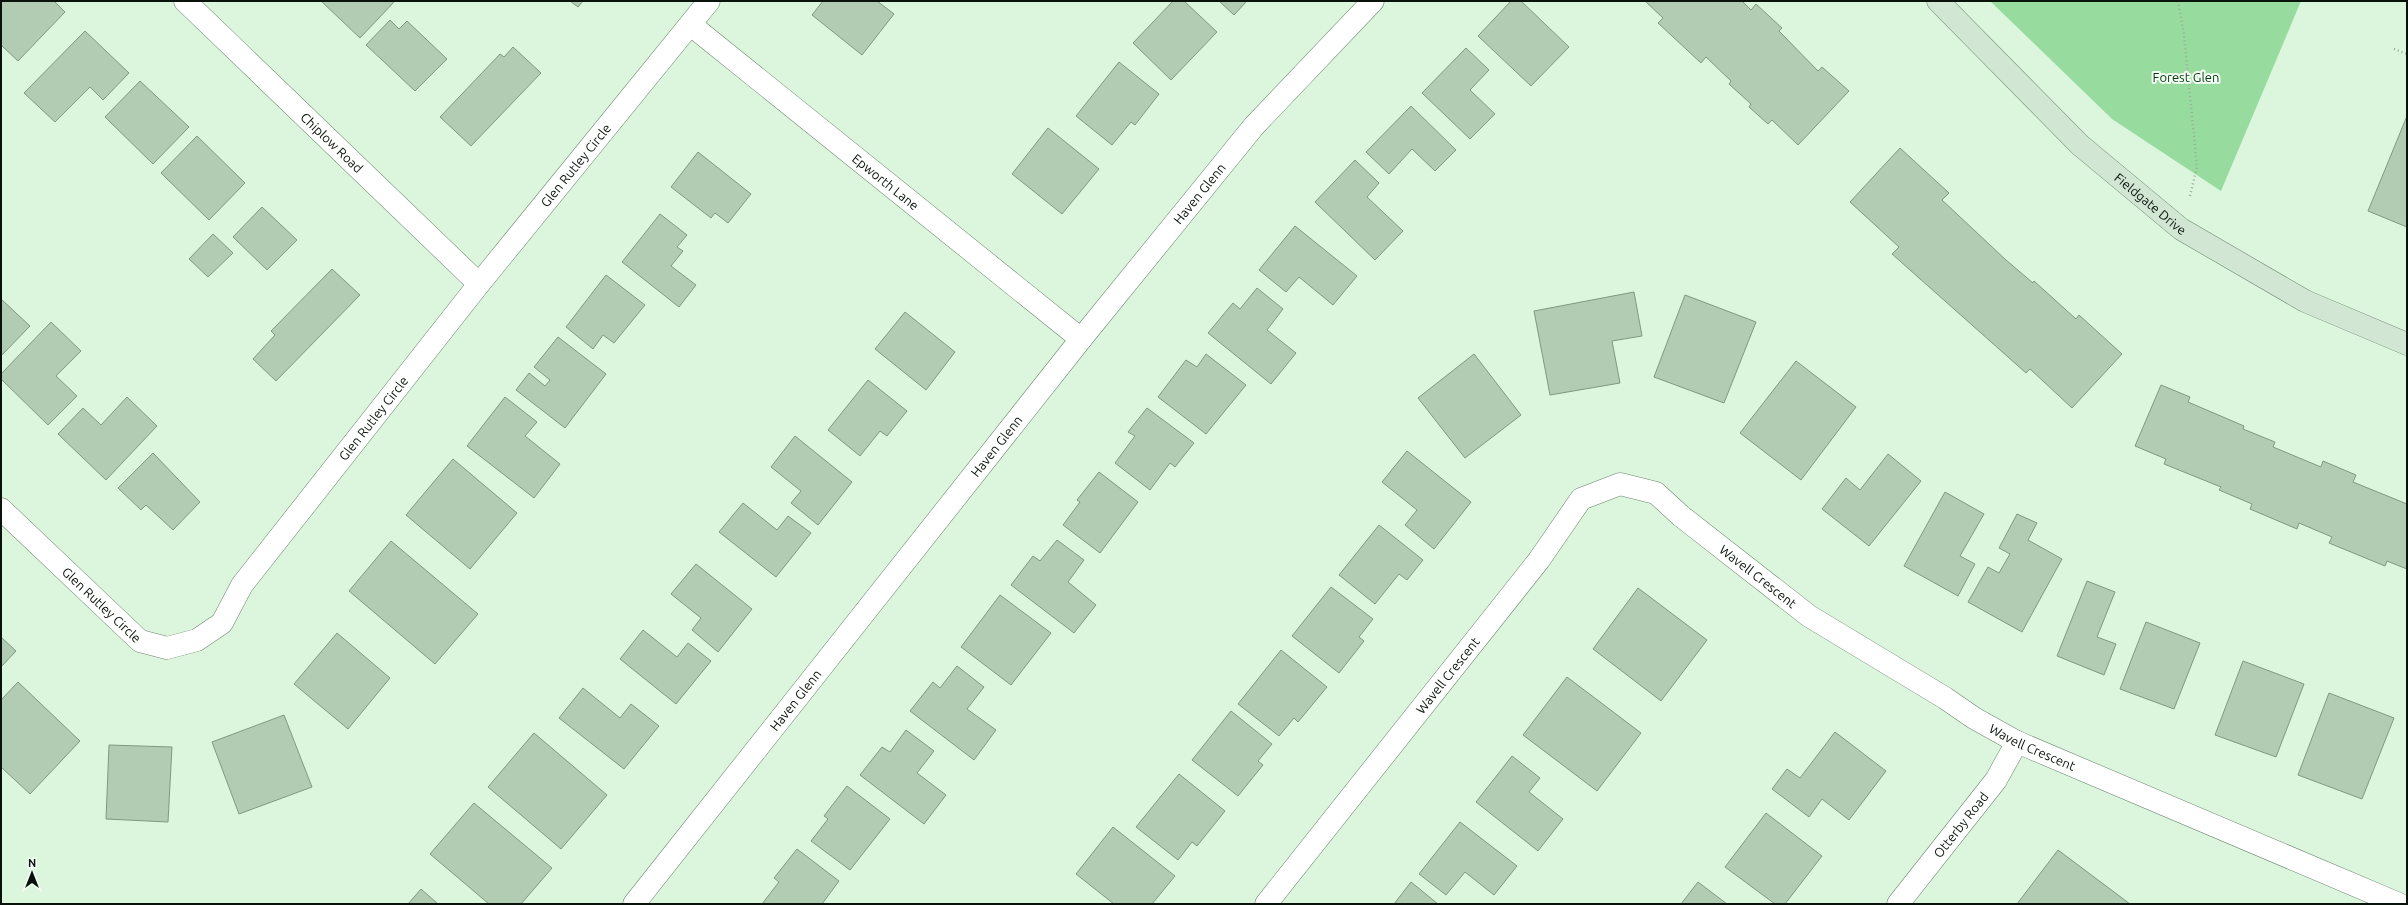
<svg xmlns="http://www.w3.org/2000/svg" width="2408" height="905" font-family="Ubuntu,sans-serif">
  <rect width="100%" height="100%" fill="#dbf6dd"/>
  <path fill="#98db9e" d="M1990,1H2301L2221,191L2112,119Z"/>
  <path fill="#b2ccb3" stroke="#809881" d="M1,1H54L65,12L18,61L1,45Z
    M321,1H395L360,38Z
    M570,1H583L578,7Z
    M823,1H877L894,14L862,55L812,15Z
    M1173,1H1184L1217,32L1171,80L1133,43Z
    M1219,1H1247L1234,15Z
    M1511,1H1521L1569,47L1531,86L1478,36Z
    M1645,1H1742L1751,10L1756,4L1782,28L1779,31L1818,71L1822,67L1849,91L1798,145L1772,120L1768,124L1749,107L1751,104L1729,84L1731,81L1706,57L1701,63L1658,23L1663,18Z
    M390,20L399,29L407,21L447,59L415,91L366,45Z
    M85,31L129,73L103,100L90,87L55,122L24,93Z
    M513,47L541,73L471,146L440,117L500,54L504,57Z
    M1466,48L1489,70L1470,90L1495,114L1470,139L1422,93Z
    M1119,62L1159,94L1135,125L1131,122L1112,145L1076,116Z
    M140,81L189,127L153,164L105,117Z
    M1411,106L1456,150L1435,171L1412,149L1389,174L1366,152Z
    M2407,116V227L2368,211Z
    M1048,128L1099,169L1062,214L1012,174Z
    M197,136L245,183L209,220L161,173Z
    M1900,148L1949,193L1942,200L2006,260L2033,283L2034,281L2076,319L2079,315L2122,354L2072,408L2030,369L2026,373L1892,254L1899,247L1850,202Z
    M698,152L751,194L728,223L715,213L711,218L671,187Z
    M1355,160L1379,183L1367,197L1403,231L1375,260L1315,202Z
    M262,207L297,240L267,270L233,237Z
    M660,214L687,235L677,247L683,251L671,266L696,285L679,307L622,262Z
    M1295,226L1357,276L1333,305L1299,277L1286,292L1259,270Z
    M213,234L233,253L208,277L189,259Z
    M332,269L360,295L276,381L253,359L275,335L271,331Z
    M606,275L645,305L614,343L603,335L593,349L566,327Z
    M1257,288L1283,309L1267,330L1296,353L1271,384L1208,333L1233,303L1240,309Z
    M1634,292L1642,336L1612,341L1620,383L1550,395L1534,311Z
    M1685,295L1756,322L1724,403L1654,377Z
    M1,299L30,326L1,356Z
    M905,312L955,352L926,390L875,349Z
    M51,322L81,351L56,376L77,396L48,425L1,379V374Z
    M558,337L606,374L565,428L516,390L529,373L545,386L550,380L534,367Z
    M1206,354L1246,385L1206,434L1158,397L1186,360L1197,367Z
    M1474,354L1521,415L1465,458L1418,398Z
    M1796,361L1856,407L1801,480L1740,433Z
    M868,380L907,411L887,436L880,431L860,456L828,430Z
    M2161,385L2190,397L2188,402L2244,426L2243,429L2275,442L2273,447L2321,467L2323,461L2356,475L2353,482L2407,504V569L2387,561L2385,566L2329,543L2332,537L2299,523L2297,529L2250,509L2252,504L2219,490L2221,487L2164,464L2166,459L2135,446Z
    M127,397L157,426L106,480L58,434L83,408L101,425Z
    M505,397L537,422L525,436L560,464L534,498L467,446Z
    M1147,408L1194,443L1175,467L1170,463L1150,490L1115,463L1135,436L1128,432Z
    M795,436L852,482L818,525L791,503L801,491L771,467Z
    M1407,451L1471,502L1434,549L1405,525L1417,510L1382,482Z
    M153,453L200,502L173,530L146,505L141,510L118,488Z
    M1888,454L1921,481L1869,546L1822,509L1846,478L1860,490Z
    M453,459L517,513L470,569L406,515Z
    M1099,472L1138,502L1100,553L1063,525L1080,502L1077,500Z
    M1945,492L1984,514L1960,556L1975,564L1958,596L1904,566Z
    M743,503L777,530L788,516L811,533L776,577L719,532Z
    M2017,514L2037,523L2028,540L2062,559L2022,632L1968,602L1988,567L1999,573L2010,554L1999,548Z
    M1379,525L1423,560L1407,580L1399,574L1375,604L1339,575Z
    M1057,540L1084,560L1068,582L1096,605L1074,633L1011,585L1033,556L1040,561Z
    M391,541L478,614L435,664L349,591Z
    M696,564L752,609L718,652L692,630L701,618L671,594Z
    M2087,581L2115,592L2097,637L2116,644L2104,675L2057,656Z
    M1331,587L1373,619L1359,637L1364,641L1339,673L1292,636Z
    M1638,588L1707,640L1661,701L1593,649Z
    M1000,595L1051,633L1011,685L961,647Z
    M2146,622L2200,643L2174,709L2120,689Z
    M643,630L677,657L688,643L711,661L676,704L620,659Z
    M337,633L390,678L348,729L294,684Z
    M1,637L16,651L1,667Z
    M1281,650L1327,687L1298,722L1294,718L1279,736L1238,704Z
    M2243,661L2304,684L2276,757L2215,735Z
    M957,666L984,687L967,709L996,730L974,760L910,711L933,682L940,688Z
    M1567,677L1641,733L1597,791L1523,735Z
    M18,682L80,741L30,794L1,767V700Z
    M583,688L620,718L631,704L659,726L624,769L559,718Z
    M2329,693L2394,718L2362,799L2298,775Z
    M1231,711L1272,744L1258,761L1263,765L1238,796L1192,760Z
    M284,715L312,787L239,814L212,742Z
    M906,730L934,751L917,773L946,795L924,824L860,775L882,747L890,752Z
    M1835,732L1886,771L1849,820L1822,799L1809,817L1772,789L1787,769L1800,778Z
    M534,733L607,795L561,849L488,787Z
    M109,745L172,747L168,822L106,819Z
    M1512,756L1540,778L1529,792L1563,819L1538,851L1476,802Z
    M1179,774L1225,811L1197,846L1192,842L1178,860L1136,827Z
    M847,786L890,819L850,870L811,841L828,819L824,816Z
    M474,803L552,868L521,904H489L430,854Z
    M1766,813L1822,856L1785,904H1775L1725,867Z
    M1460,822L1517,866L1494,895L1465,872L1446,895L1419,874Z
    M1113,827L1175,876L1152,904H1114L1076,874Z
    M797,849L839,881L822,904H762L779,882L774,878Z
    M2058,850L2130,904H2017Z
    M1411,882L1438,904H1394Z
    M1698,882L1727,904H1681Z
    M421,889L438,904H408Z"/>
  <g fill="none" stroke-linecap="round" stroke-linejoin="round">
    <defs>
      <g id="street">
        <path id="s1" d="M185,1L479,284"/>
        <path id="s2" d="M691,25L1081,339"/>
        <path id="s3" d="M1,509L140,641L167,648L197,640L222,623L242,585L479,284L709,1"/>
        <path id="s4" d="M634,904L1081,339L1254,126L1373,1"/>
        <path id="s5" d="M1266,904L1539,560L1581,499L1620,484L1656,493L1681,516L1809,616L1945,698L1974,718L2017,742L2399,904"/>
        <path id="s6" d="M1898,904L1996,780L2017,742"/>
      </g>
      <g id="secondary">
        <path id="s7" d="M1938,1L2080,145L2181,229L2305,301L2407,344"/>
      </g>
    </defs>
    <use href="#street" stroke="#6d856f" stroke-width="23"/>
    <use href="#secondary" stroke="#6d856f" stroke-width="23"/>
    <path stroke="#99ae9a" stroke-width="2.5" stroke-dasharray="1 3" stroke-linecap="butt" d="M2178,1L2184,35L2197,167L2190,196
      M2394,49L2407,54"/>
    <use href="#street" stroke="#fff" stroke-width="22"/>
    <use href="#secondary" stroke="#d1e7d4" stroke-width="22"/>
  </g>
  <g text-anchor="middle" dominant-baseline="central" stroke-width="4" stroke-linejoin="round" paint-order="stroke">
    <g font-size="13" fill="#033910" stroke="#f4fef4">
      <text x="2186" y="77">Forest Glen</text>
    </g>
    <g font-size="13" fill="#0a130b" stroke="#f4fef4">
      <text stroke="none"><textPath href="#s1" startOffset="204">Chiplow Road</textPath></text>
      <text stroke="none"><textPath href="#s3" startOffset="860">Glen Rutley Circle</textPath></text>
      <text stroke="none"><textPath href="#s2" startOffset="250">Epworth Lane</textPath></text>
      <text stroke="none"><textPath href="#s4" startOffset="908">Haven Glenn</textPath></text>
      <text stroke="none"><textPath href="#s7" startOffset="294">Fieldgate Drive</textPath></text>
      <text stroke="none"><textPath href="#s3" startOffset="536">Glen Rutley Circle</textPath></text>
      <text stroke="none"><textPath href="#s4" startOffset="584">Haven Glenn</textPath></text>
      <text stroke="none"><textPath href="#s5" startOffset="724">Wavell Crescent</textPath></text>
      <text stroke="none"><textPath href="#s3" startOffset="139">Glen Rutley Circle</textPath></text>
      <text stroke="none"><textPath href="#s5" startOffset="292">Wavell Crescent</textPath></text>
      <text stroke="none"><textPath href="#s4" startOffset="260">Haven Glenn</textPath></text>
      <text stroke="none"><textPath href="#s5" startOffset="1048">Wavell Crescent</textPath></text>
      <text stroke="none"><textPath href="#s6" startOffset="101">Otterby Road</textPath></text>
    </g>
  </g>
  <rect width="2408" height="905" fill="none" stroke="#0a130b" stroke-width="4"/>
  <g transform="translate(32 873)" stroke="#f4fef4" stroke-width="3" paint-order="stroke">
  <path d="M0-3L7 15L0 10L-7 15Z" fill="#0a130b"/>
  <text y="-6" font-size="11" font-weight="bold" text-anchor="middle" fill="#0a130b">N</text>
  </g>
</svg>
